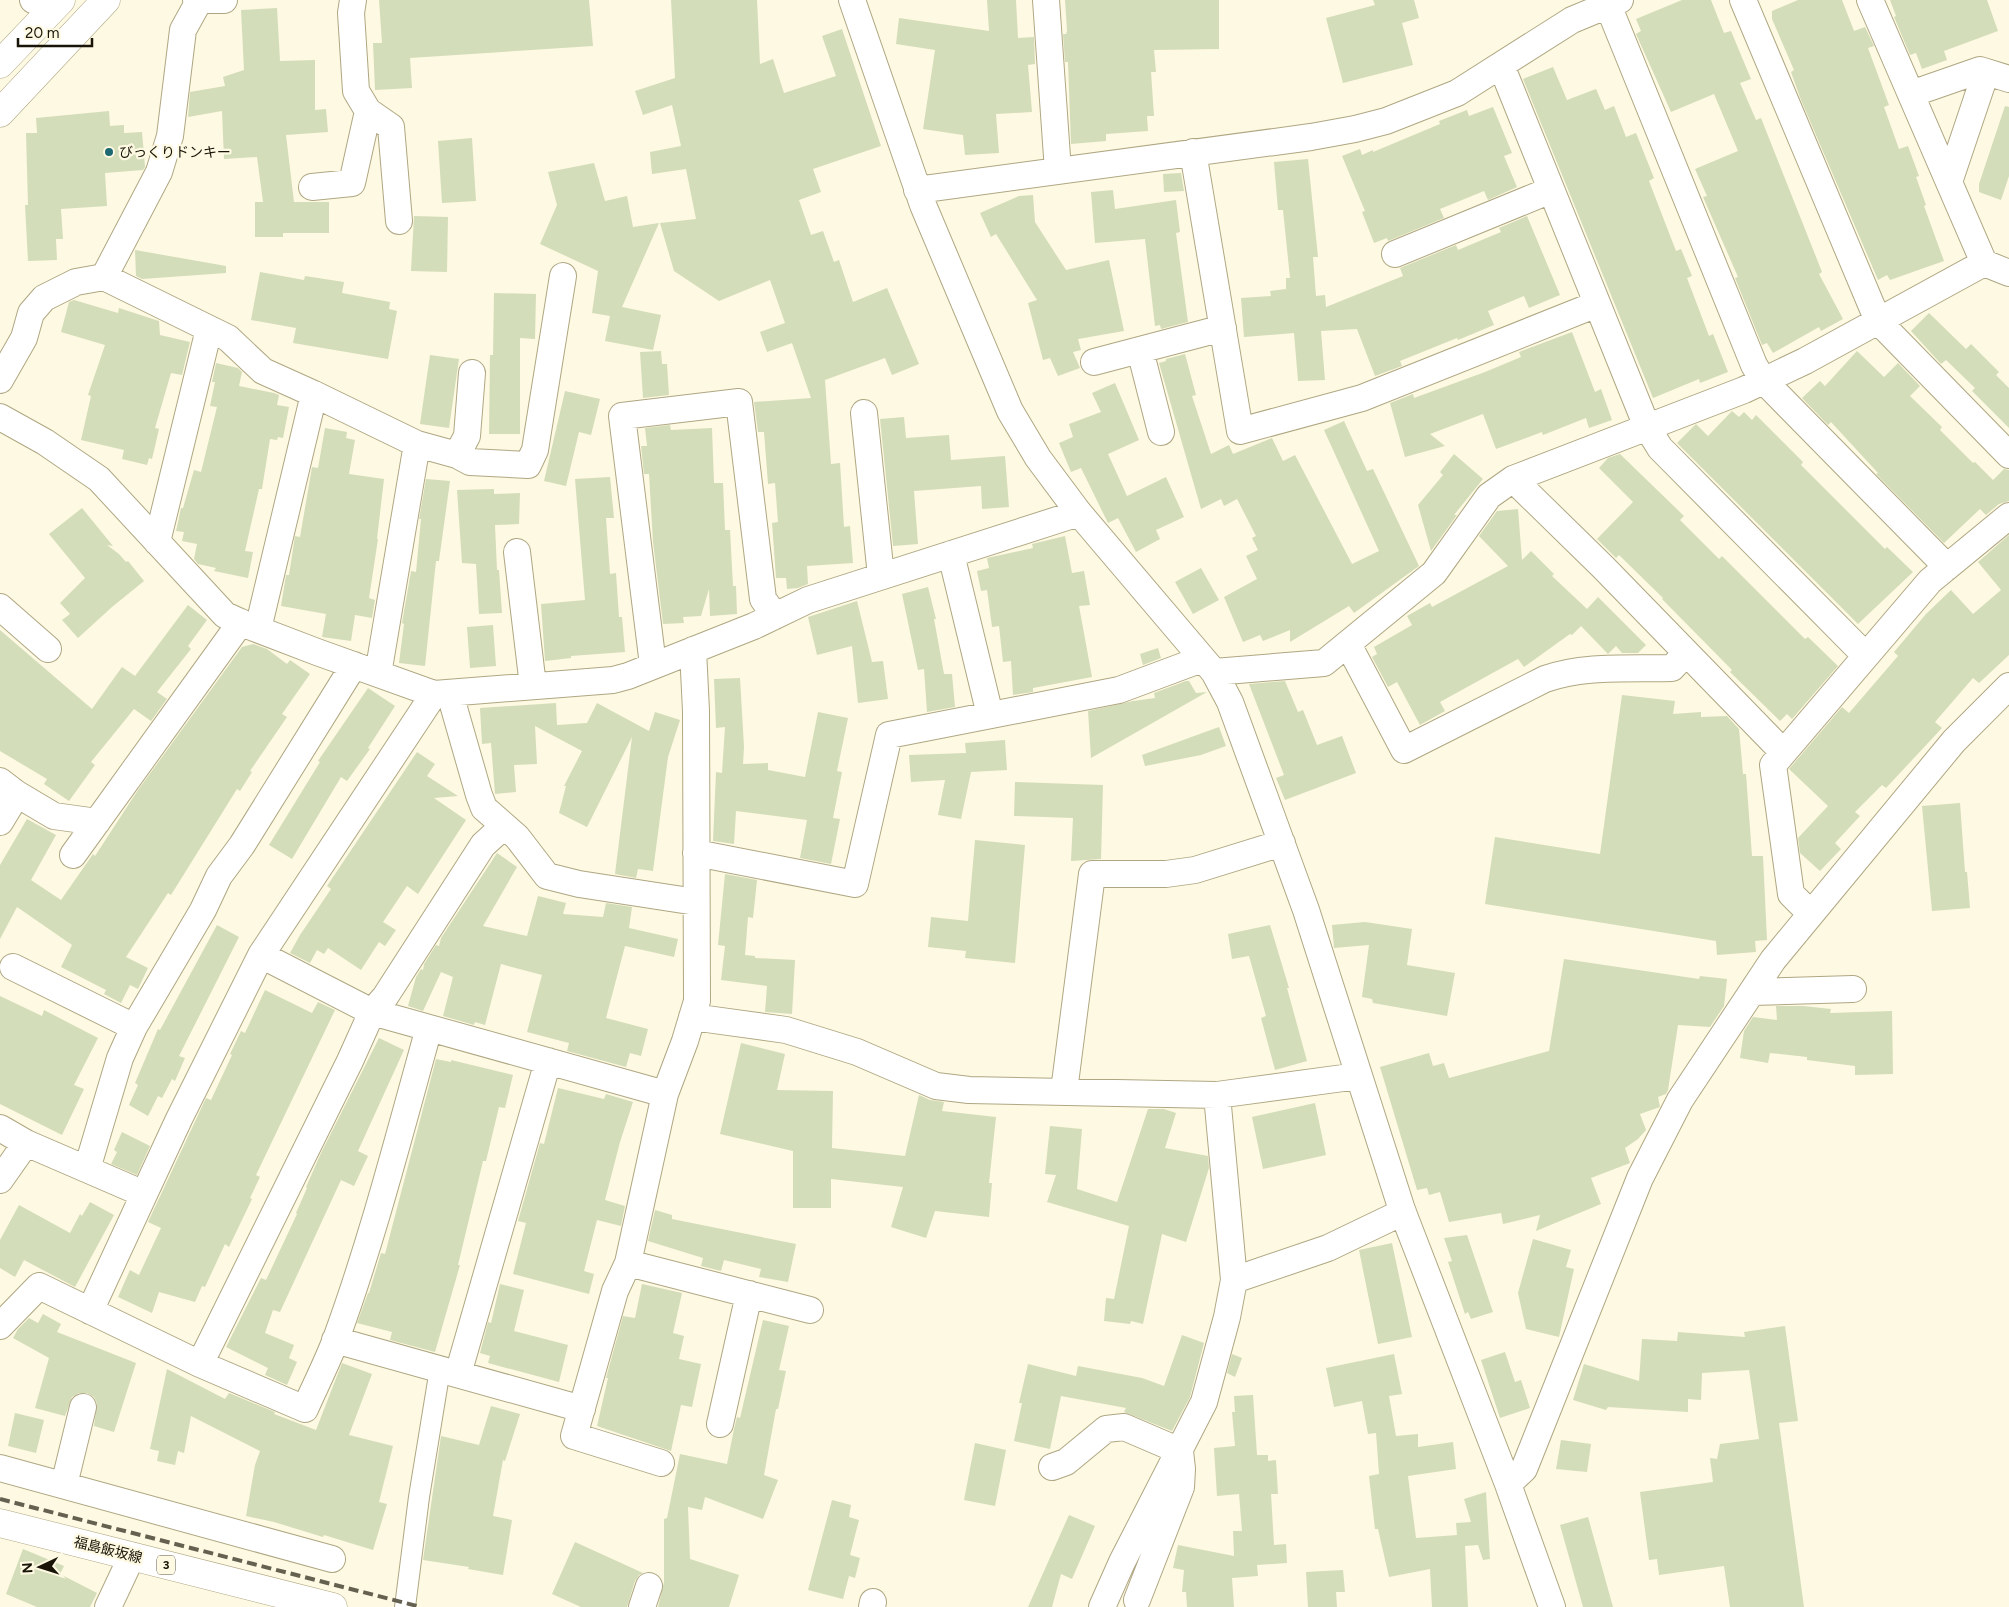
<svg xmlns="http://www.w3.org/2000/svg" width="2009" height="1607" font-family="Figtree,'Noto Sans JP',sans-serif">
  <rect width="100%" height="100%" fill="#fef9e2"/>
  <path fill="#d4ddb9" d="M379,0H589L593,46L410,58L412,88L375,90L373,43H382Z
    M671,0H757L760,64L773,59L784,93L836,76L822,36L842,29L881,146L813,169L821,192L799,200L811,235L823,231L834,262L839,260L853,302L887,288L919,364L892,375L885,358L825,380L831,464L840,463L844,527L850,526L853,563L807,566L808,584L798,588L787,589L786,578H776L772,523L778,522L775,483L768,484L764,432H758L754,402L811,398L792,343L767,352L760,332L785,323L770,280L719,301L674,271L660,223L696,219L686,169L652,174L650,152L681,146L672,105L643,115L635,91L675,78Z
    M987,0H1016L1018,38L1034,37L1035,64L1028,65L1032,112L996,114L999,153L965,155L963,135L923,129L935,50L896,44L899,18L989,31Z
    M1065,0H1219V49L1154,50L1156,72H1151L1154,116H1147L1148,131L1106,134V141L1071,144L1068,62H1065L1063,34H1066L1067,31Z
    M1373,0H1414L1419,18L1402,23L1413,65L1343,83L1326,18L1375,5Z
    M1682,0H1711L1724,33L1731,31L1751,79L1740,83L1756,120L1761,118L1822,272L1819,274L1843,319L1821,331L1819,327L1773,353L1767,343L1762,345L1735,278L1738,277L1703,197L1707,196L1695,169L1738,151L1714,94L1671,112L1636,34L1641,31L1636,19Z
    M1798,0H1842L1854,31L1865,27L1874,46L1868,48L1889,105L1884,107L1899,149L1908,146L1919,176L1916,177L1926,205L1924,206L1944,261L1890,280L1887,275L1878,280L1801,100L1791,72L1794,70L1772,19V11Z
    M1890,0H1987L1998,31L1944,51L1947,60L1922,69L1916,53L1910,55L1894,17L1896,16Z
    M277,8L280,61L315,60V110L326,109L328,132L286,135L294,202H329V233H283V237H255V202H263L257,157L224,159L222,111L188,117L190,92L225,86L223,77L244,70L241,10Z
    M1553,67L1567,100L1596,89L1605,110L1614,106L1626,137L1636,133L1654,178L1649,181L1676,251L1681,249L1692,276L1687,278L1709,336L1713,334L1728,372L1700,383L1699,379L1653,398L1523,79Z
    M2005,106L2009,107V176L2001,200L1979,192V184Z
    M1493,107L1512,153L1504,156L1517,187L1488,200L1484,191L1440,209L1444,218L1388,241L1387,238L1374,243L1362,212L1365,211L1342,156L1360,149L1362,155L1373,150V152L1440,124L1439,121L1467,110L1469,116Z
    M109,111L110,126L124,125V133L142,132L145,167L143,170L105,173L107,206L61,209L63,239H56L57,260L28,261L25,205H28L26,133H37L36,118Z
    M472,138L476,201L442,203L438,141Z
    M1308,159L1318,257H1313L1316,296L1325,295L1326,307L1403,276L1400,268L1456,245L1458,250L1501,232L1499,228L1527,216L1560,295L1529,308L1524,296L1488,311L1494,325L1458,340L1457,338L1400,361L1402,366L1375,376L1357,329L1321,331L1325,380L1298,381L1294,333L1244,337L1241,298L1271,296L1270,291L1286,289V278H1290L1283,210H1278L1274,162Z
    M594,163L605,201L627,196L633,227L659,223L622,307L661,315L653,350L605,341L610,316L592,313L598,271L540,244L557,205L548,172Z
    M1181,173L1184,191L1164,192L1163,174Z
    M1113,190L1115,209L1176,200L1180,232L1176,233L1188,322L1161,329L1160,325L1155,326L1145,239L1095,243L1091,192Z
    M1033,195L1035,222L1066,270L1109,260L1124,331L1078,339L1081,350L1073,352L1080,368L1058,376L1050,358L1043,360L1028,303L1037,300L996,234L991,237L980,213L1019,196Z
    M414,216L448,217L447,272L411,271Z
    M135,250L226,266V273L142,279L136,276Z
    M260,272L304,280L305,276L344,282L342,293L390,302L389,309L397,311L388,359L293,343L296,328L251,320Z
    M494,293L536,294L535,339L520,338V434H489L490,355H493Z
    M74,300L118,313L119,308L159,321L160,335L190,342L182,375L171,373L155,428L159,429L152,459L149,458L147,465L122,459L124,450L81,440L91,396L88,395L105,345L61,332L69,302Z
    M1929,313L1966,349L1971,344L1999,372L1996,375L2009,388V428L1972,391L1975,388L1946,360L1941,364L1911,331Z
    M1572,332L1595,392L1601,389L1612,420L1589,428L1586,418L1543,435L1542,432L1496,449L1483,414L1430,434L1445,446L1405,457L1390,403L1413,394L1414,398L1485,372L1521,357L1519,352Z
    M661,351L662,364H667L669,395L643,398L640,352Z
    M1857,351L1884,377L1898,363L1920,386L1910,396L1942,427L1940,430L1973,463L1975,462L1993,480L2004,469L2009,470V501L1999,504L1986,515L1980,509L1944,543L1876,474L1878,473L1831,422L1828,425L1802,398L1820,381L1825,386Z
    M1185,354L1196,395L1192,396L1211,454L1229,445L1233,454L1272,438L1283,461L1295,455L1352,564L1379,551L1324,430L1344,421L1367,471L1373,469L1419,566L1354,613L1349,606L1290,642V630L1263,641L1260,635L1243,642L1224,597L1257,579L1246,556L1258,550L1252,538L1256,536L1237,499L1224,506L1221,499L1201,509L1159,363L1166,361V359Z
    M430,355L459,359L449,428L420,424Z
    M216,363L238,368L242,372L239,386L274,393L279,395L277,405L289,407L283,438L278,437L277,440L270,439L262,489H259L245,551L253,552L248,578L214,571L216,568L198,564L194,559L197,544L182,541L184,532L176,531L181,508H183L194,470L201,472L217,407L210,406L215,382H212Z
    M1115,383L1139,440L1108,454L1127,496L1166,477L1184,517L1156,530L1160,539L1136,552L1118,518L1108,523L1081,468L1071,472L1059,443L1073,437L1069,424L1101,412L1092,393Z
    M565,391L600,399L591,435L579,432L566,486L544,481Z
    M1732,411L1739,417L1744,412L1752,420L1756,415L1803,462L1801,465L1885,549L1887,547L1913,572L1858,624L1677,443L1696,424L1708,436Z
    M904,417L906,438L949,435L951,460L1005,456L1009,507L982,509L981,486L914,491L918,544L893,546L880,419Z
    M670,425L671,430L712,428L714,483H723L725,530H730L733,586H736L737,614L710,616L709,589L701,616L683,617L684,623L663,624L653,542L649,474H644L641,446H647L645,428Z
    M325,428L347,432L346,438L355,440L349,474L384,479L377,539H378L369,598L375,600L372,618L355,615L351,641L322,637L326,614L281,606L286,575H289L295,536L300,537L312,467L318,468Z
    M1454,454L1483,479L1454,515H1457L1431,551L1418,505L1443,475L1440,472Z
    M1620,454L1684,516L1680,520L1719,559L1722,556L1805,639L1808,637L1838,666L1792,719L1787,714L1780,721L1730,672L1732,670L1662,599L1663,598L1619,555L1616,558L1597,539L1633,502L1599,468L1608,458Z
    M610,477L614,518H606L610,574L616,573L619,617H622L625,652L571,656V658L545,661L541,604L585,600L575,479Z
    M426,479L450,481L439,561H436L425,666L399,663L404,624L402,623L411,571L416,572L421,519H419Z
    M494,489V494L520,493L519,524L495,525L497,570H499L502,613L479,614L476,564L462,563L457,490Z
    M82,508L113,546L107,545L119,554L126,562L128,561L144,581L112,607L78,638L62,620L70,614L60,603L85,578L49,534Z
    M1518,509L1522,560L1531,551L1554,574L1552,576L1587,609L1598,597L1646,645L1638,653H1622L1616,646L1608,654L1581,626L1572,635L1570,634L1524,667L1518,659L1440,702L1445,711L1420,725L1397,682L1388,687L1372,657L1377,654L1374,647L1412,625L1407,616L1430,603L1432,607L1508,566L1479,536L1497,511Z
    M2009,535V655L1979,683L1973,678L1935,722L1942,728L1886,788L1882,785L1855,812L1860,816L1835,843L1841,849L1820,871L1800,853L1798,838L1828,806L1789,769L1842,707L1849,713L1898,656L1894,652L1926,614L1951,590L1973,614L2001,590L1978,562Z
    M1065,536L1072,573L1084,571L1090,605L1079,606L1092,677L1033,688V692L1013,695L1011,661L1003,662L999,626L992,627L987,590L981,591L977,571L989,568L987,558L1033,548L1032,544Z
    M1201,568L1219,600L1193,614L1175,582Z
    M928,587L936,619H934L944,674H952L955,707L927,712L924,669L918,670L902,594Z
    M857,601L872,662L883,661L888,699L858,703L852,646L817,655L808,617Z
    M188,605L207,620L188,646L191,649L157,692L167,699L151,721L134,709L91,762L95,765L69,801L44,784L47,779L0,751V630L92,709L122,667L135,676Z
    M493,625L496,666L470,668L467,627Z
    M253,644L267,649L287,664L290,660L310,674L282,714L287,717L250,771L252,772L240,791L237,789L171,895L168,893L126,957L148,968L138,989L130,985L121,1003L104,994L106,990L61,967L72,945L17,907L0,939V865L27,819L56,835L31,880L61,900L93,854L95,856L138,790L242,647Z
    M1158,648L1161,658L1143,665L1140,654Z
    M740,678L744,747L743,764L768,763V770L805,777L818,712L848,718L837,771L842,772L833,818L840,819L831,864L800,858L807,820L736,811L734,844L713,841L716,772L722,773L725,727L716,728L714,679Z
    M1186,681H1189L1196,693L1207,692L1091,758L1088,711L1133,701L1155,698L1154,693Z
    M1285,681L1298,712L1303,710L1317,745L1342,736L1356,773L1285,800L1276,778L1284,775L1249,684Z
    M368,688L395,706L368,748L370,749L347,781L341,777L292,859L269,845L320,762L318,761Z
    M1622,695L1675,701L1673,714L1701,712V717L1727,716L1739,729L1743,774H1746L1752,856H1763L1767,940L1755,941L1756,952L1717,955L1716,941L1485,904L1495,837L1600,854Z
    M556,703L557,725L587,723L597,703L649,731L655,712L680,720L668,757L653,871L638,869L636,878L615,874L632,737L587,827L559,813L566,786H564L582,751L535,726L537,764L514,765L516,792L495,794L491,743L482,744L480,708Z
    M1219,727L1226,746L1201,755L1145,766L1142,755Z
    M1005,740L1007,770L971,772L961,819L938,815L945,780L911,782L909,755L966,753L965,743Z
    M417,752L435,764L427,776L458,796L434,798L466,820L418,894L407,886L383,922L396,930L385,946L379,942L361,970L328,948L324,954L317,950L310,963L290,953L300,935L331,889L327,886Z
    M1015,782L1103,785L1101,859L1071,861L1073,818L1014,816Z
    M1960,803L1965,872H1967L1970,908L1932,911L1922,806Z
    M975,840L1025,845L1015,963L965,958L966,951L928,947L931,917L968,921Z
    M497,853L517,867L483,926L527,936L538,896L566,903L563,914L603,917L606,903L632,907L629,928L678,939L674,957L625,946L606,1018L648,1029L641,1056L630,1053L626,1067L567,1051L569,1043L527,1032L542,975L501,964L485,1025L475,1022L474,1025L443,1016L453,977L441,972L423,1011L408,1006L416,977L421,969L423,970L424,964L436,945L439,946L441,938Z
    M725,874L757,880L753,918L748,917L745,955L755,956V958L795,960L792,1014L765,1012L767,986L721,980L725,946L718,945Z
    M1365,922L1412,929L1407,965L1455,973L1447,1016L1373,1003L1372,999L1362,997L1369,945L1334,948L1332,925Z
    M217,925L239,937L179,1056L185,1058L175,1081L172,1079L162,1098L158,1096L148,1116L129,1105L138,1085L135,1083L158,1029L160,1030Z
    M1270,925L1289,988H1287L1307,1061L1275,1070L1261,1018L1266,1016L1249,956L1232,959L1228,934Z
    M1564,959L1699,979L1700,976L1727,979L1724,1006L1710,1027L1678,1025L1668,1090L1666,1094L1658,1097L1660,1107L1640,1114L1646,1130L1638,1139L1625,1148L1630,1163L1591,1178L1601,1204L1536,1231L1540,1215L1503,1224L1501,1213L1449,1222L1440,1192L1429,1195L1427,1188L1417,1190L1380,1067L1429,1053L1433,1066L1444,1063L1449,1078L1549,1051Z
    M265,990L312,1013L318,1002L335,1010L256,1175L260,1177L250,1198L252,1199L229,1247L225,1244L205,1287L202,1286L195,1302L159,1292L152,1313L118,1297L130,1270L139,1275L161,1228L148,1222L206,1098L211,1100L232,1055L230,1054L241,1031L245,1033Z
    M0,996L42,1016L44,1010L98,1038L74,1085L84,1089L62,1135L0,1104Z
    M1776,1006H1803L1831,1009L1830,1013L1892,1011L1893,1074L1855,1075V1066L1807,1060V1057L1770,1053L1768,1063L1740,1058L1744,1031L1753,1017L1777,1020Z
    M379,1038L404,1050L358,1151L368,1156L354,1186L341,1180L280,1312L273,1310L265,1333L294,1345L289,1358L297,1362L287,1385L265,1375L268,1368L226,1347L261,1278L266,1280L297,1214L296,1213L307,1188L306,1187L321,1153Z
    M741,1043L785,1054L777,1090L833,1091L832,1148L905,1156L919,1095L930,1100L944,1102L942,1111L996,1117L989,1183H992L989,1217L935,1211L926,1238L891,1227L903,1187L831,1179V1208H793V1151L720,1134Z
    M436,1059L451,1062V1060L513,1075L505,1108L499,1107L486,1161H483L458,1265H460L435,1352L390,1340L392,1332L357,1323L368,1293H369L381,1253L385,1254Z
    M558,1088L604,1099L606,1094L633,1102L620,1142L605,1200L625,1206L621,1226L597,1220L584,1271L594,1274L589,1294L513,1274L526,1223L518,1221L540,1143L544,1144Z
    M1315,1103L1326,1155L1263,1169L1252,1117Z
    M1148,1109H1164L1176,1113L1165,1148L1208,1156L1209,1168L1186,1242L1162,1234L1143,1324L1131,1321L1130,1324L1104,1321L1106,1298L1114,1299L1129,1226L1047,1202L1056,1175L1045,1174L1050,1126L1082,1129L1077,1189L1117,1202Z
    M122,1132L150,1146L137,1175L111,1164L117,1152L114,1150Z
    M90,1202L114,1215L75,1287L24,1260L15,1277L0,1268V1240L19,1205L70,1233L80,1214L82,1216Z
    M655,1210L672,1215V1219L796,1244L788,1282L759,1277L761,1269L724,1260L721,1271L701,1266L703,1258L648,1241Z
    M1467,1235L1493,1312L1471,1319L1468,1312L1465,1314L1448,1262L1452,1261L1444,1238Z
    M1533,1239L1571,1250L1566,1267L1574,1269L1559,1337L1526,1329L1518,1293Z
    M1392,1243L1412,1337L1378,1344L1359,1250Z
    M500,1284L524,1290L514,1331L568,1345L559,1382L488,1363L490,1356L480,1353L488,1322L491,1323Z
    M642,1284L682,1293L673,1333L684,1336L679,1359L701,1364L692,1407L681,1405L671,1451L597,1426L608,1378H606L623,1316L635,1318Z
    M43,1314L61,1324L57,1332L136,1363L114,1432L94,1426L97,1403L94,1397L87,1393H79L72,1397L65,1416L35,1408L49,1358L13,1338L18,1329L29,1318L38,1323Z
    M763,1320L789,1326L779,1370L786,1371L778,1409H776L764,1475L778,1480L763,1519L705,1497L702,1510L688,1507L690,1559L739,1575L729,1607H658L664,1582V1519L667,1518L680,1454L727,1464L734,1429L737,1417L740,1418Z
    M1785,1326L1798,1421L1779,1423L1804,1607H1730L1724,1566L1659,1575L1657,1559L1649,1560L1640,1492L1713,1482L1710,1458L1717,1459L1720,1444L1759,1439L1749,1370L1702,1373L1701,1400L1688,1399V1412L1608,1407L1606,1410L1573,1400L1584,1364L1639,1381L1642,1339L1677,1341L1678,1332L1745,1337L1744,1332Z
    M1182,1335L1204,1343L1190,1397L1172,1431L1124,1412L1126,1408L1061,1396L1050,1449L1014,1441L1022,1403H1019L1028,1364L1076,1376L1078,1366L1142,1378L1164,1386Z
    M1505,1352L1515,1382L1521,1380L1530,1408L1500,1418L1481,1360Z
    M1232,1354L1242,1358L1235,1377L1227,1373Z
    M1394,1354L1402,1394L1389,1396L1396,1436L1418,1434V1447L1453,1442L1456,1469L1408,1476L1416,1538L1457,1535L1456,1523L1471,1522L1464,1499L1486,1492L1490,1559L1483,1560L1478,1545L1465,1546L1468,1607H1432L1430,1569L1389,1577L1378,1529H1375L1369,1476L1379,1474L1376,1433L1368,1434L1362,1401L1334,1407L1326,1368Z
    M342,1363L372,1374L349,1435L393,1446L379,1502L387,1504L373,1550L324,1535L323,1537L274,1522L246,1516L255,1465L260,1451L191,1416L184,1453L178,1451L175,1465L157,1461L159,1451L150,1449L167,1369L225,1399L229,1393L275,1412L274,1414L316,1430Z
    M1253,1395L1257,1455H1268V1461L1276,1460L1278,1494H1271L1274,1545L1286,1544L1287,1563L1257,1565L1258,1576L1232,1578L1234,1607H1187L1186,1592H1182L1184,1570L1173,1568L1178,1545L1234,1556L1233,1531H1242L1239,1494L1217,1496L1214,1448L1235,1446L1232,1412H1235L1234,1396Z
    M491,1406L520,1414L505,1461L503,1460L493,1516L512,1520L503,1575L468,1569L469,1567L423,1560L441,1436L479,1445Z
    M15,1413L44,1420L36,1453L8,1446Z
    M1561,1440L1591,1444L1587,1472L1556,1469Z
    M975,1443L1006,1450L995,1506L964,1500Z
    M832,1500L851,1505L849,1517L859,1520L850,1555L860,1558L855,1578L849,1576L843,1599L808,1590Z
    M1069,1515L1095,1526L1072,1579L1061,1574L1052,1607H1028Z
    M1588,1517L1613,1607H1583L1560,1525Z
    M575,1542L643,1573L639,1575L635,1581L627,1607H581L552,1594Z
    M23,1549L64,1566L60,1574L97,1593L90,1607H37L6,1594Z
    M1343,1570L1345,1592H1336L1337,1607H1308L1306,1572Z"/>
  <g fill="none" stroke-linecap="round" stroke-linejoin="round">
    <defs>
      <path id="pedestrian" d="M405,1607L419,1497L440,1369"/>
      <path id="minor" d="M33,0L52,9
        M196,0H224
        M852,0L923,205L1010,411L1038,458L1079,513L1214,672L1230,702L1306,910L1402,1210L1508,1484L1552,1607
        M1046,0L1058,171
        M1606,0L1754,365L1763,380L1947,567
        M1743,0L1878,321L2009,455
        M1870,0L1984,263L2009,273
        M1501,65L1647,427L1660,448L1866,656
        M1911,94L1980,70L2009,79
        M368,111L391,127L399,221
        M1193,152L1240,431L1362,398L1597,304
        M1949,182L1986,72
        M312,187L352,183L368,111L356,91L351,13L353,0
        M917,190L1311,137L1355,129L1386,121L1457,93L1572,20L1620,0
        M1395,254L1551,190
        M104,277L159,172L170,136L183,30L199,1
        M1140,350L1161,432
        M1094,362L1223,328
        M0,380L24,338L31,313L44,298L76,282L104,277L228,338L263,371L314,394L417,444L457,455L470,462L528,465L535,450L563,276
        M864,413L881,576
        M0,417L45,442L99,479L225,615L249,626L317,652L434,694L613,680L628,676L754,626L808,600L1079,513
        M457,455L467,436L472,373
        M1513,479L1603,567L1783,752
        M157,542L209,329
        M517,552L533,686
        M951,554L990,715
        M0,607L48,649
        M258,629L314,394
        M1348,644L1404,750L1545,679C1584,665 1630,669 1672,668L1686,653
        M653,665L622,416L739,402L763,599L775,616
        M1214,672L1324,663L1434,573L1489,496L1513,479L1744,390L1805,361L1984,263
        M378,674L417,444
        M450,694L479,795L484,808L517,837L547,876L579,884L696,902
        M0,781L17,794L54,816L97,822
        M0,822L17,794
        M696,853L855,884L889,735L1119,690L1202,659
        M73,855L241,622
        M1811,914L1791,894L1773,765L1930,581L2009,516
        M261,955L372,1012L665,1094
        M13,967L134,1027
        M1752,992L1853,989
        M692,1017L786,1030L857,1052L936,1086L969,1090L1217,1095L1358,1076
        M1064,1091L1092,874H1166L1195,870L1282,843
        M0,1128L26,1143L144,1194
        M87,1169L120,1058L134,1027L203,910L219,876L242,845L354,665
        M0,1180L26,1143
        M628,1263L810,1310
        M1234,1280L1328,1248L1403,1212
        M90,1311L179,1119L261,955L434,694
        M0,1326L39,1286L200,1364L305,1409C315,1386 327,1363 336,1339C373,1238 400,1132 429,1028
        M335,1340L582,1409
        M200,1364L350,1061L372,1012L385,997L483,845L504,826
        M458,1374L548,1061
        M720,1424L749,1294
        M661,1463L574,1436L615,1291L628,1263L665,1094L685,1041L697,1001L696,711L693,650
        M1052,1467L1066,1462L1106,1429L1124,1427L1180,1451L1182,1469L1181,1487L1137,1600
        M0,1468L332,1559
        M1508,1484L1524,1469L1640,1178L1680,1100L1773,960L1954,741L2009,686
        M64,1485L83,1407
        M108,1607L132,1556
        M642,1607L649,1586
        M872,1607L873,1602
        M1102,1607L1122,1562L1204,1402L1227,1317L1234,1280L1217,1095"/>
      <path id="primary" d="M0,1523L333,1607"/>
      <path id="trunk" d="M0,64L61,0
        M0,113L106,0"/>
    </defs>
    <use href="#pedestrian" stroke="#afa783" stroke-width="22"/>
    <use href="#minor" stroke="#afa783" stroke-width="28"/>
    <use href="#primary" stroke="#afa783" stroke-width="29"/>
    <use href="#trunk" stroke="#afa783" stroke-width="29"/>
    <use href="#pedestrian" stroke="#fff" stroke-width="20"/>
    <use href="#minor" stroke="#fff" stroke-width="26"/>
    <use href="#primary" stroke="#fff" stroke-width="28"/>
    <use href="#trunk" stroke="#fff" stroke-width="28"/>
    <path stroke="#656151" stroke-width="4" stroke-dasharray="10 5" stroke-linecap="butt" d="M0,1499L421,1607"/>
  </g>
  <circle fill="#1d6872" stroke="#fef9e2" stroke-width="2" cx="109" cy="152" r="5"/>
  <g text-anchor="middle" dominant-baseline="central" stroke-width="4.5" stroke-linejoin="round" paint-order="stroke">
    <rect fill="#fef9e2" stroke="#5d5949" stroke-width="1" x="157" y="1555.5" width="18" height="19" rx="4"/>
    <g font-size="12" font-weight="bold" fill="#181508">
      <text x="166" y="1565">3</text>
    </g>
    <g font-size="14" fill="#181508" stroke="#fef9e2" text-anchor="start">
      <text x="119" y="152">びっくりドンキー</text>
    </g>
    <g font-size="14" fill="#181508" stroke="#fef9e2">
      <text transform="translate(108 1550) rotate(14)">福島飯坂線</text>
    </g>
  </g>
  <g transform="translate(40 1567) rotate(266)" stroke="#fef9e2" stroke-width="4" paint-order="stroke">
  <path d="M0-4L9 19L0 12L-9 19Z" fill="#181508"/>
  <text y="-8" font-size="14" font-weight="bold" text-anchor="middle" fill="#181508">N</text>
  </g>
  <path d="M18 38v8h74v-8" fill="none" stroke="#181508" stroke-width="2.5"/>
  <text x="25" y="38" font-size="15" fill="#181508" stroke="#fef9e2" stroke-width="4" paint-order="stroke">20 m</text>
</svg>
